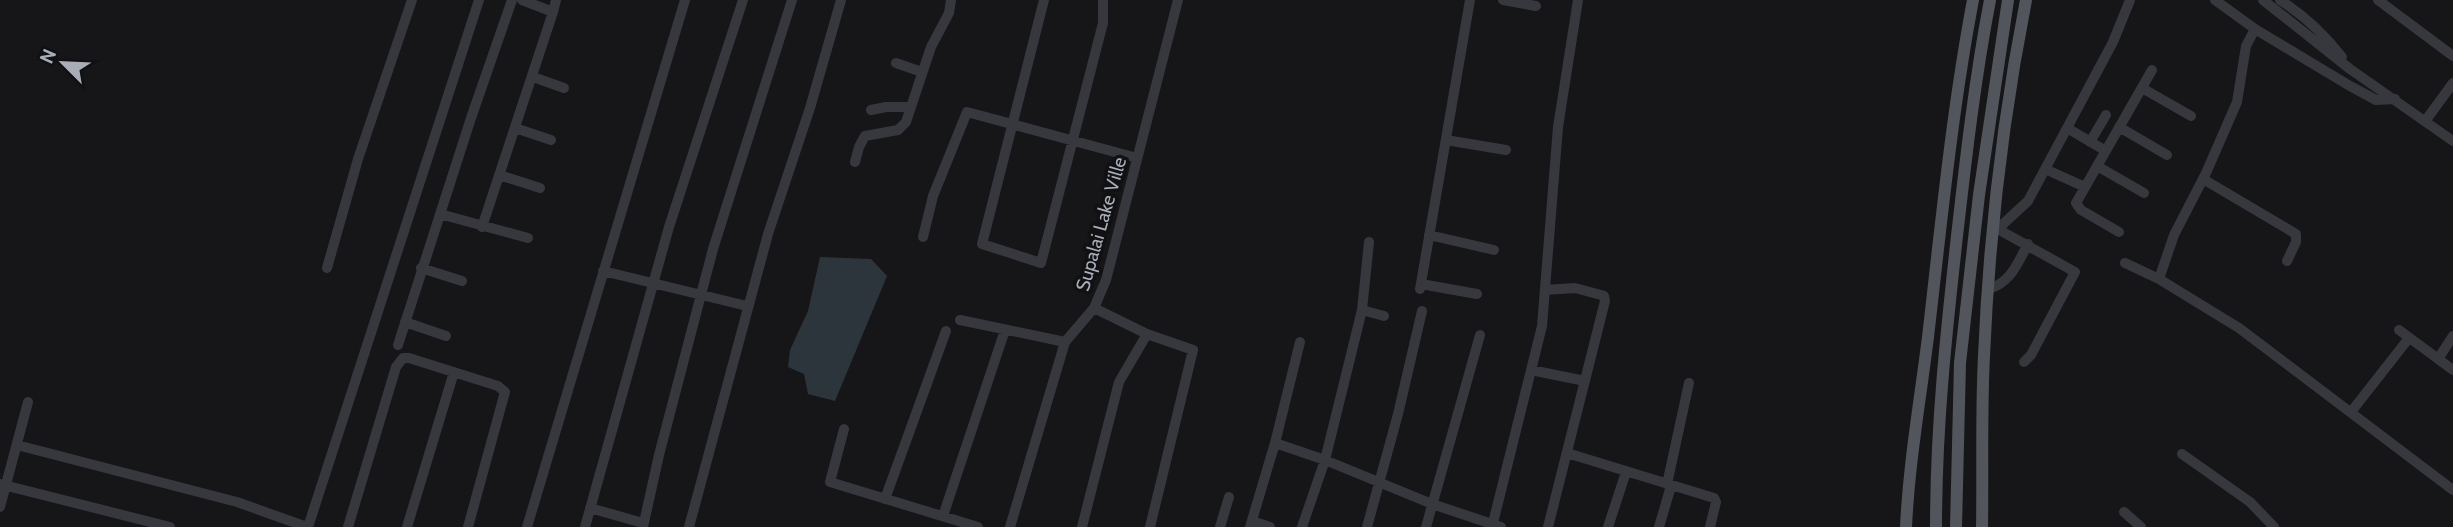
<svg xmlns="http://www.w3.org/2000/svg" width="2453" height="527" font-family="Cabin,sans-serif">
  <rect width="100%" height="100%" fill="#161618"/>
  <path fill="#2c353c" d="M820,257L871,259L887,276L835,401L808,394L804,374L788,367L790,350L808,311Z"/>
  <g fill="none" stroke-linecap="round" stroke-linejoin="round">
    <path stroke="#37383d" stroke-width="10" d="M522,0L553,12L556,0
      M1044,0L982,244L1041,263L1103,23V0
      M1503,0L1536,6
      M2215,0L2255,29L2350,86L2376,100L2395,99
      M2263,0L2350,69L2453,141
      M2280,0C2305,16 2324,34 2342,57
      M2378,0L2453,56
      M896,63L922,72
      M533,77L564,88
      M2142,88L2191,116
      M871,110L886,107H911
      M2426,120L2453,83
      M2119,127L2167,155
      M515,128L551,140
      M2067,128L2106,151
      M1446,140L1506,150
      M2090,142L2106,115
      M855,162L859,147L865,136L898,130L906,122L931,47L949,13L951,0
      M2097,166L2144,193
      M2045,169L2085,187
      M499,175L540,188
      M2203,179L2296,234V242L2287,261
      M440,214L528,238
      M482,227L553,12
      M1994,227L2002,225L2028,201L2113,42L2130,0
      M1994,227L2075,272L2031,355L2024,362
      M2119,232L2081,210L2076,203L2152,70
      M1429,235L1494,250
      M923,237L933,196L967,112L1137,158
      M2125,263L2159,279L2239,328L2453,490
      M327,268L358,159L412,0
      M421,268L462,281
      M603,271L747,306
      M2159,279L2174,235L2206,173L2237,102L2246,46L2255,29
      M1421,284L1477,294
      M1420,289L1470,0
      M1989,289C2011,282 2017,264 2028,244
      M1545,290L1575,288L1601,295L1604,296L1605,301L1548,527
      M1094,308L1147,334L1193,350L1150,527
      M1362,310L1384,316
      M960,320L1065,342
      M405,322L446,336
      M2399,330L2453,370
      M398,345L471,118L512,0
      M2438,359L2453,336
      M1531,370L1585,381
      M2351,412L2409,338
      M844,429L830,482L978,527
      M1275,443L1325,460L1432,504L1501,527
      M17,445L237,502L307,527
      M1567,453L1714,498L1716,502L1710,527
      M2182,454L2250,502L2274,527
      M0,484L170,527
      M1667,484L1689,383
      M885,499L946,331
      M0,507L28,402
      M590,508L643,523
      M2124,512L2141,527
      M943,516L1005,330
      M1252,521L1270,527
      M308,527L479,0
      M348,527L396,367L403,358H409L498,386L505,392L468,527
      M407,527L454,372
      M527,527L685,0
      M585,527L669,227L743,0
      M643,527L659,455L713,249L792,0
      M689,527L768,234L810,108L841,0
      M1010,527L1065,342L1094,308L1106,280L1178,0
      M1082,527L1119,382L1147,334
      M1220,527L1229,497
      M1250,527L1275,443L1300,342
      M1302,527L1325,460L1362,310L1369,242
      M1367,527L1398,414L1422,311
      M1426,527L1480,335
      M1492,527L1542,326L1558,127L1578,0
      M1608,527L1626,472
      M1659,527L1671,486"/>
    <path stroke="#53555c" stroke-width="12" d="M1906,527C1909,463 1920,401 1928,337C1941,225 1952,111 1973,0
      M1936,527C1936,427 1946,335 1957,236C1966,157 1975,78 1990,0
      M1956,527L1960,363L1979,195L2008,0
      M1982,527C1983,470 1981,413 1984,356C1989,237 2003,117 2026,0"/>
  </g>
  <g text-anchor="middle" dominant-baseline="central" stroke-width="7" stroke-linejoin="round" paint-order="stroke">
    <g font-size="19" fill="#a8adb8" stroke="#111113">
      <text transform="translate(1101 224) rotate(-74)">Supalai Lake Ville</text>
    </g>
  </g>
  <g transform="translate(63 63) rotate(294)" stroke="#111113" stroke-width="5" paint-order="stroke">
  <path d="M0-5L12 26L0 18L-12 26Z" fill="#a8adb8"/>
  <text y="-10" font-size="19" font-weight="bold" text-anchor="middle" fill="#a8adb8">N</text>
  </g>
</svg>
